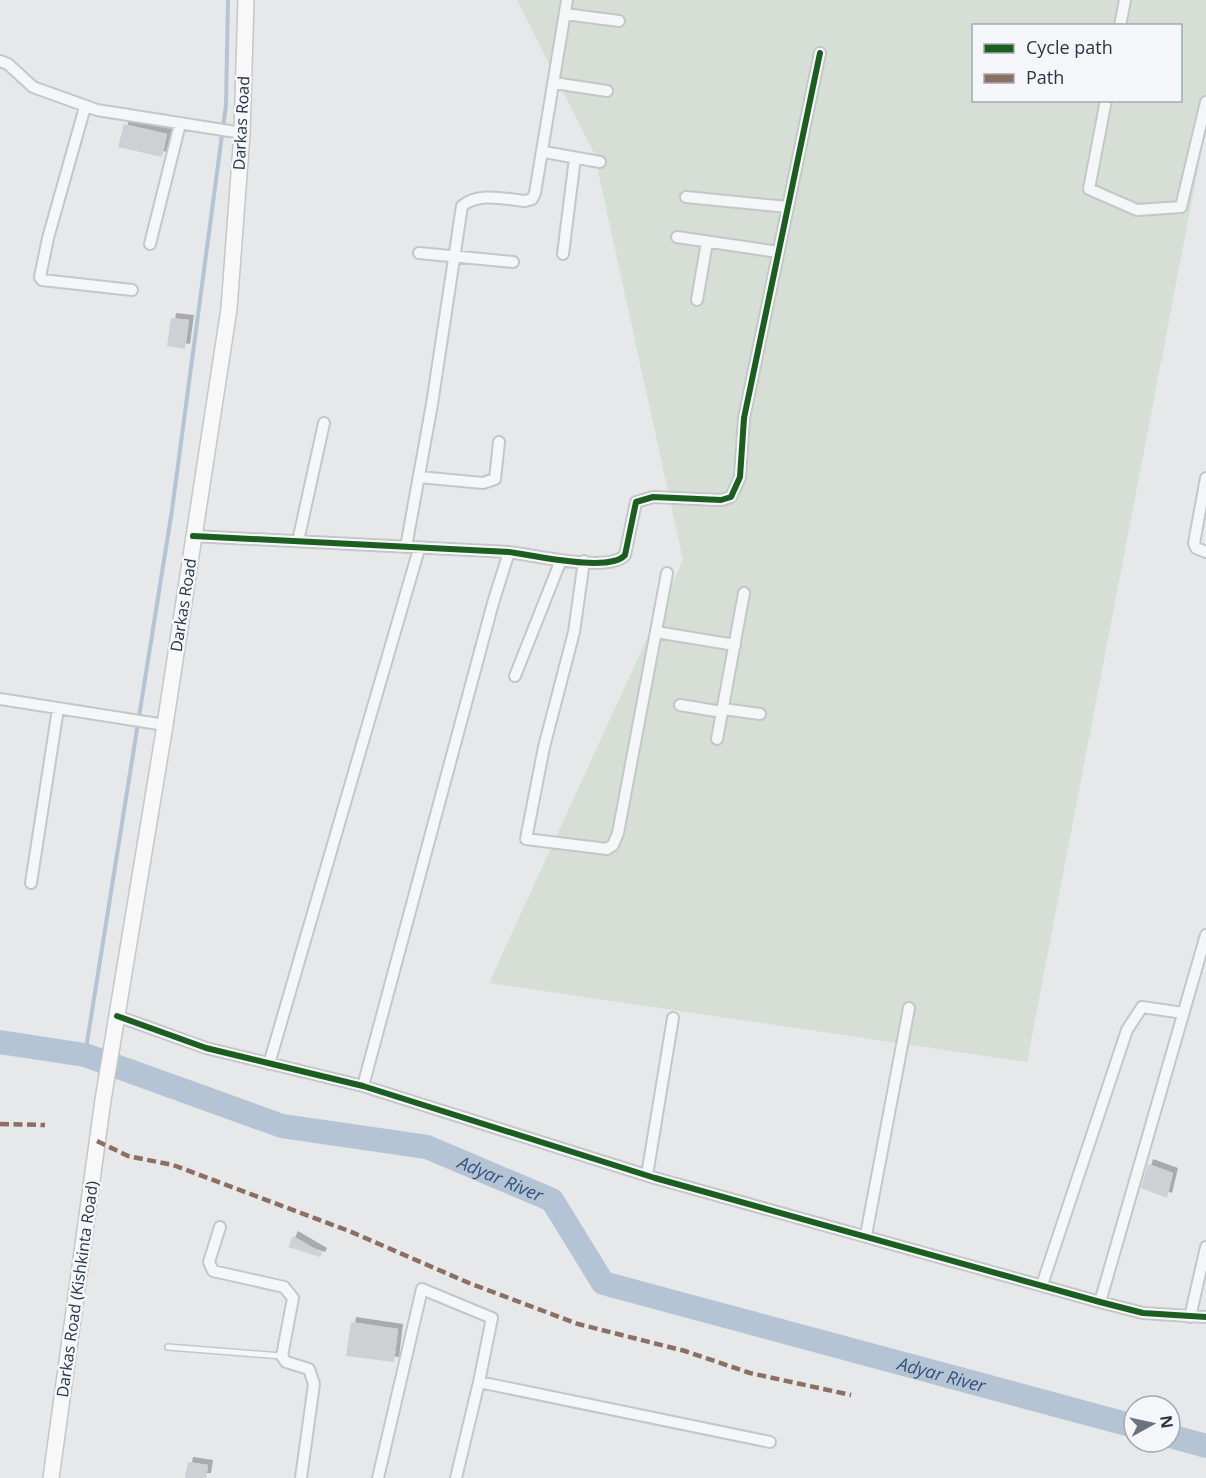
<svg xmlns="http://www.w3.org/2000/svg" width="1206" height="1478" font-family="'Open Sans',sans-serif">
  <defs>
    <filter id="shadow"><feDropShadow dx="5" dy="-5" stdDeviation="0" flood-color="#0004"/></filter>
  </defs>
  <rect width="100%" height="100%" fill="#e6e8ea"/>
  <path fill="#d6ded6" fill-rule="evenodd" d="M517,0H1206V127L1027,1062L489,983L683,560L594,153ZM974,26H1180V100H974Z"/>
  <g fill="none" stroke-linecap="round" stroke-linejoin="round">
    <path stroke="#b4c4d5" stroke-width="4" d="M85,1055L172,510L226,105L228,0"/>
    <g stroke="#b4c4d5" stroke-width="24">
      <path id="s1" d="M0,1042L85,1055L282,1126L427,1147L552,1200L603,1283L1134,1426"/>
      <path d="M1170,1436L1206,1446"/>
    </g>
  </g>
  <path fill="#ced0d3" filter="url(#shadow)" d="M124,124L167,134L162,157L118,147Z
    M171,318L189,320L185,349L167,346Z
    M1148,1164L1173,1173L1167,1198L1141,1188Z
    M293,1236L322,1253L320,1257L288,1247Z
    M351,1322L398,1329L394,1362L346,1356Z
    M188,1462L208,1465L206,1478H185Z"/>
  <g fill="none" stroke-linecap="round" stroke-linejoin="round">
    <defs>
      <path id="lane" d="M168,1347L282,1356"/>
      <path id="street" d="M565,14L619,21
        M1120,26L1125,0
        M0,61L8,64L33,87L97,110L242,133
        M554,83L607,91
        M1106,100L1089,189L1137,210L1181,207L1206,102
        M85,107L48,238L40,277L42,280L132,290
        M544,152L600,162
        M686,197L787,207
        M677,237L778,252
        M150,244L180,124
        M419,253L513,262
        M563,254L575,158
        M697,300L707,242
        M419,477L483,483L495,479L499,442
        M1206,478L1194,543L1196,548L1206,552
        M193,536L509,552C532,555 610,573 625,555L636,502L653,497L721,500L731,497L740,477L744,418L820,53
        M298,541L324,423
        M406,547L432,404L462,206C479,192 504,199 525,201L532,199L535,193L567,0
        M584,561L574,632L544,747L526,839L607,849L613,845L618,833L667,573
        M656,632L735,645
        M515,676L561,560
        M0,699L165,725
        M680,705L722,712
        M723,709L760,714
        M717,739L744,593
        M31,883L58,709
        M117,1016L206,1048L363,1086L655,1178L1100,1302L1143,1313L1206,1317
        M269,1064L419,549
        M363,1086L493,603L509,552
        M647,1175L673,1018
        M220,1227L209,1262L213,1271L284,1287L293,1298L282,1356L286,1362L309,1369L314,1384L301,1478
        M866,1235L909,1008
        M1042,1285L1127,1030L1142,1007L1183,1013
        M1100,1302L1206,935
        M1190,1317L1206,1247
        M378,1478L422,1289L492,1318L479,1382
        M456,1478L479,1382L770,1442"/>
      <path id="secondary" d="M51,1478L103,1100L165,725L229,309L242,133L246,0"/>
    </defs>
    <use href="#lane" stroke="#c4c6c8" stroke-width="8"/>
    <use href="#street" stroke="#c4c6c8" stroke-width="14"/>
    <use href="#secondary" stroke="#c4c6c8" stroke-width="18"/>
    <use href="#lane" stroke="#f5f6f7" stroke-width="5"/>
    <use href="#street" stroke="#f5f6f7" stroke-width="10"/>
    <use href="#secondary" stroke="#f8f8f8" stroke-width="15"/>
    <path stroke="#8d6e63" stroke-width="4.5" stroke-dasharray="9 4.5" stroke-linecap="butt" d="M0,1124L45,1125
      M97,1141L128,1156L173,1165L349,1231L469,1283L578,1324L685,1351L750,1373L851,1395"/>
    <defs>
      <path id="cycleway" d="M193,536L509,552C532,555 610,573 625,555L636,502L653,497L721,500L731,497L740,477L744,418L820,53
        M117,1016L206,1048L363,1086L655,1178L1100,1302L1143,1313L1206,1317"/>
    </defs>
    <use href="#cycleway" stroke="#f4f6f9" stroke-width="10"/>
    <use href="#cycleway" stroke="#1b5e20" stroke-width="6"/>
  </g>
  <g text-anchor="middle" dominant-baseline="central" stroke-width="5" stroke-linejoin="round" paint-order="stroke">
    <g font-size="16" fill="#2b3445" stroke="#f4f6f9">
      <text transform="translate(241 123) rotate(-87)">Darkas Road</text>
      <text transform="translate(183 605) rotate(-81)">Darkas Road</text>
      <text transform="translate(77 1289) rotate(-82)">Darkas Road (Kishkinta Road)</text>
    </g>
    <g font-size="18" font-style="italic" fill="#34527a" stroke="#f4f6f9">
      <text stroke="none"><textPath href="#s1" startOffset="522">Adyar River</textPath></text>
      <text stroke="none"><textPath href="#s1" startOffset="1026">Adyar River</textPath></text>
    </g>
  </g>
  <rect x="972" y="24" width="210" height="78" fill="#f4f6f9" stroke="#a4a8b1" stroke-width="1.5"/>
  <rect x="984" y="44" width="30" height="9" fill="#1b5e20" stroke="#a4a8b1" stroke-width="1.5"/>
  <text x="1026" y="54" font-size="18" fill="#2b3445">Cycle path</text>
  <rect x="984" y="74" width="30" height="9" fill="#8d6e63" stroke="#a4a8b1" stroke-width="1.5"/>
  <text x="1026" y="84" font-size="18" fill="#2b3445">Path</text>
  <g transform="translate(1152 1424) rotate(82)"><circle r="28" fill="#f4f6f9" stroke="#a4a8b1" stroke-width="1.5"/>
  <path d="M0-4.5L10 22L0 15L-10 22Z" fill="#6c737f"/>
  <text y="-9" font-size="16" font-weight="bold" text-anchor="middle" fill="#2b3445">N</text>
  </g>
</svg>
